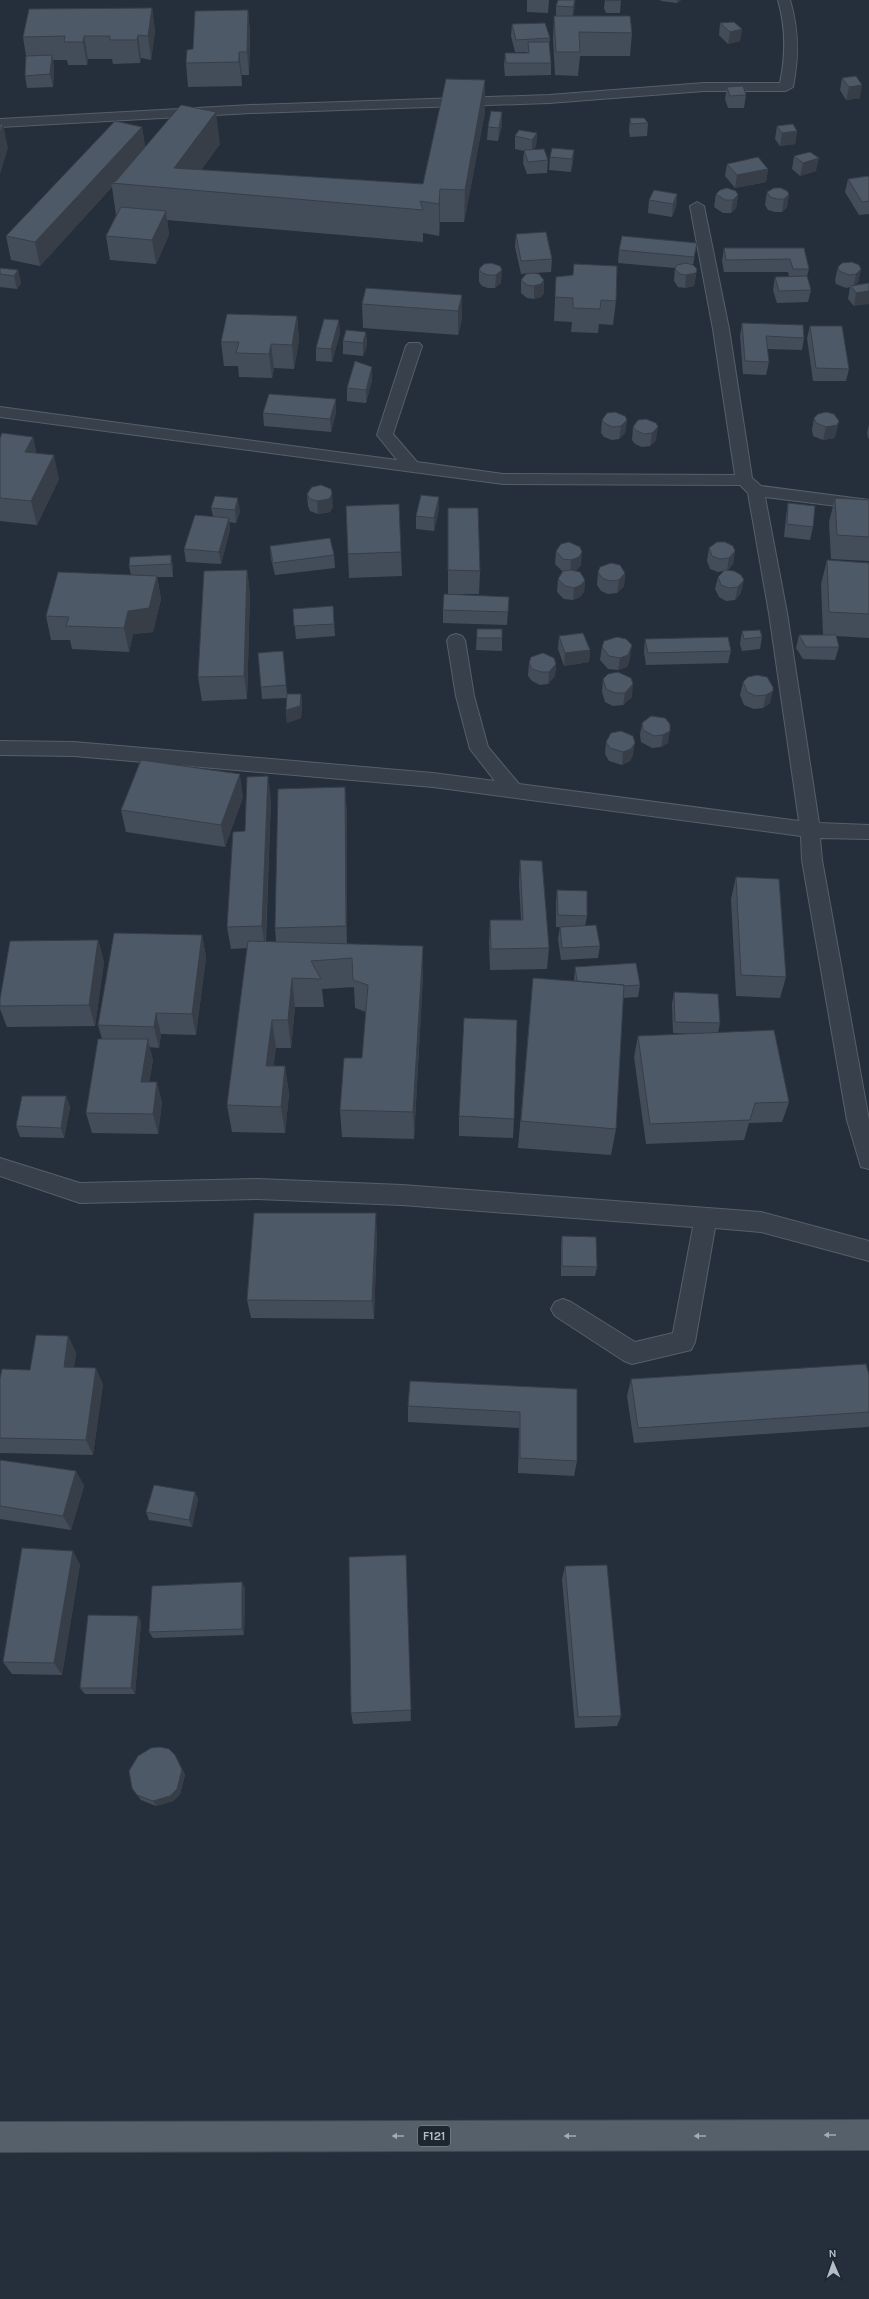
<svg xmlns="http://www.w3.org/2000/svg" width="869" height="2299" font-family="Karla,sans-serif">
  <rect width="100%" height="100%" fill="#252f3b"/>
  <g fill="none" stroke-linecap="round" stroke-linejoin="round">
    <defs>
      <path id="minor" d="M778,0H790C799,30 799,57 793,87L786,91H704L549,103L251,113L0,127V119L251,105L549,95L704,83H780C786,54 786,28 778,0Z
        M697,202L704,206L729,329L752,478L761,486L869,500V510L765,497L787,613L819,823L869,825V839L820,838L822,860L869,1120V1169L861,1167L847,1120L802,860L801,836L433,787L74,756L0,755V741L74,742L433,773L495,781L470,749L456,696L447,640L450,636L456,634L462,636L465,640L474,696L488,747L519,784L799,821L769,613L748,493L740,485L503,484L0,417V407L397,460L377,435L406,346L409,343H419L422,346L393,434L417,462L503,474L735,475L713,329L690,206Z
        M0,1158L80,1183L258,1179L402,1185L761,1212L869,1241V1261L761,1232L715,1228L695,1342L691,1350L632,1364L624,1361L555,1316L551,1309L555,1302L563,1299L571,1302L635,1342L673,1333L693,1227L402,1205L258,1199L80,1203L0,1176Z"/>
      <path id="major" d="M869,2120V2150L0,2152V2122Z"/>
    </defs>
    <use href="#minor" stroke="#565f69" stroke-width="2"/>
    <use href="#major" stroke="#414a54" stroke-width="2"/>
    <use href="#minor" fill="#38414b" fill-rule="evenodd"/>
    <use href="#major" fill="#56606b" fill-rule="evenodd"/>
  </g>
  <path fill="#434d59" d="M527,0H549L548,13L527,12Z
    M575,0L574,12L573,16L632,33L630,56H580L578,76L555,75L553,39L554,16H556V6Z
    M605,0H621L620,13H606L604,8Z
    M660,0H681L677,3L661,1Z
    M152,8L155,31L151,60L141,58L140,63L113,64L112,59H88L87,65H68L67,60H53L54,68L53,87L27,88L25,76L26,56L23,37Z
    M248,10L250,33L249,75H242V86L188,87L186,63L193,49Z
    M720,23L742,29L740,41L728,44L719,35Z
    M512,24L550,38L549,47L551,63V75L505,76L504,66L505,53H527V52H515L511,36Z
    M842,78L860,98L846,100L840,90Z
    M727,87L746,95L744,108H728L725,99Z
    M485,112L464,222H440L439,236L423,233V242L167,220L169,235L156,264L110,260L106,236L116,215L112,187L40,266L11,260L6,236L142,127L145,147L220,144L201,170L423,184Z
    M502,112V125L498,141L487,140L488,127Z
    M630,118L648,123L647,136L630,137L629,131Z
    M777,126L797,131L795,144L780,146L775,139Z
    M537,133L536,146L534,149L548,160L547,173L527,174L523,163L524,151L515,149V136Z
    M574,150L573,162L571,172L549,170L550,157Z
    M794,156L816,171L800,176L792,169Z
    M727,164L768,169L766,182L735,188L725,176Z
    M869,177V214L859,215L845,192L848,179Z
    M767,192L789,194L787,207L782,212H775L768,210L765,205Z
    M677,194L676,207L672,217L648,213L649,200Z
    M716,194L738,195L736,208L731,213H723L714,207Z
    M516,234L552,259L551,272L534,273L544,293L541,297L534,299L527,298L521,293V280L531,273L521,274L515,247Z
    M697,243L693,265L697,269L694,286L685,288L678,287L674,281L675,268L618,263L619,250Z
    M724,248H804L809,269L807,276L811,290L808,302L777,303L773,290L775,277H789L788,272H724L722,261Z
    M491,263L501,283L495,288H488L482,286L479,282V269Z
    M574,264L616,301L613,325L599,324L598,333L571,332L572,322L554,321L556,277L573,275Z
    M838,267L861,269L858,282L855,285L869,283L854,306L848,299L850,287L846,288L836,284L835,280Z
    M0,268L18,270L21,283L17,289L0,287Z
    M462,295V319L458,335L363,328L362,304Z
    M297,316L299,340L294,369L274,368L272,378L239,377L238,366H224L221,342Z
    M742,323L804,338L802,350L767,349L769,362L766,375L743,374L740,336Z
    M810,326L849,369L846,381H813L807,338Z
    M366,332L367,345L363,356L343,354V341Z
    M340,333L332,362L316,361V348Z
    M372,380L366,403L347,401V388Z
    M336,399V412L331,432L264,426L263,413Z
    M814,418L836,434L834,438L823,440L813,436L812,430Z
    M646,419L656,440L650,446L642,447L635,444L632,440L633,427Z
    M602,420H627L625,433L619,439L612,440L604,437L601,433Z
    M869,424V439L868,438L867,433Z
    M33,437L36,453L59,479L37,525L0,521V438Z
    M307,494L333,507L330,512L318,514L310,511L308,506Z
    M215,496L240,511L236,523L229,522L230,530L221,564L186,562L184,549L213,516L211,508Z
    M835,498L869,500V561L831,559L829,522Z
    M788,503L813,527L810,540L784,537L786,516Z
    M448,508L480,571L479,594H448Z
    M439,509L434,531L416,529V516Z
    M270,546L334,555L335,568L275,575L271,559Z
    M709,548L735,551L733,564L728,570L741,593L735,600L726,601L719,597L715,589L718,577L724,571L718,572L710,569L707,561Z
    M556,551L581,565L577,570L575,571L585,580L584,592L580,597L573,600L564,599L557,592L558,579L563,572L555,564Z
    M401,552L402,576L349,578L348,554Z
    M171,555L173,568V577H157L161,599L153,632L133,634L129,652L72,649L70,640H51L46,616L131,575L129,566Z
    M827,560L869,563V638L836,636L839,647L835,660L803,659L796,648L799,635H823L821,584Z
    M247,570L250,594L247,699L202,701L198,677Z
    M598,572L625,573L624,586L617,593L608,594L601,591L597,585Z
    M509,597L507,625L443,623V610Z
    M333,606L335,636L296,639L293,609Z
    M477,629L502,638V651L476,650Z
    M742,631L762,637L760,649L742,651L740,644Z
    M559,636L590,650L589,662L564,666L558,649Z
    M645,639L731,651L728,663L646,665L644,652Z
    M602,647L630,658L627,667L618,670L608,669L600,660Z
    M283,651L287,694H301L302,706L301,718L287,723L286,710L287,698L262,699L261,687Z
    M529,663L556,664L555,676L548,684L540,685L532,681L528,676Z
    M757,675L770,703L763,708L754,709L744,705L740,695L743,682Z
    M603,679L632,697L623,705L613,706L605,702L602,692Z
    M651,716L668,743L661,747L652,748L641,742L640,735L642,723Z
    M606,742L633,755L630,761L622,765L609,761L605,754Z
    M243,797L225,847L126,832L121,810Z
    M271,799L266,941L276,942L275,928L347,810V944L423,946V975L414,1139L342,1137L340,1110L362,1058L366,1012L355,1008L354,987L322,989L324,1007H295L291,1048H276L273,1066H285L289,1094L285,1133L232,1132L227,1105L247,948L231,949L227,927L245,831Z
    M520,860L549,948L547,969L490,970L489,942L490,920H521L519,883Z
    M736,877L786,977L780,998L736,996L731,899Z
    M557,890L587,916L585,926L600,946L598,958L561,960L558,939L560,927H567H556V901Z
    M202,935L206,957L196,1035L161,1034L159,1048L149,1047L153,1060L149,1082L162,1102L158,1134L92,1133L86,1113L102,1039L98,1025Z
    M98,940L104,962L95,1026L7,1027L0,1009V999Z
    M575,967L640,985L638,997L623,998L616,1129L611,1155L518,1148L533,978L574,981Z
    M674,992L720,1023L718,1033L789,1102L782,1122L749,1123L744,1140L646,1144L634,1057L638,1036L693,1034L673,1033L672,1004Z
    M66,1096L70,1107L64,1138L20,1137L16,1126Z
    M459,1116L514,1119L513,1138L459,1136Z
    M377,1232L374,1319L251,1318L247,1300Z
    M562,1236L597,1267L595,1276H561V1246Z
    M68,1336L76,1353L74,1367L103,1384L93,1455L0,1453V1378L30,1370Z
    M869,1375V1426L868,1427L634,1443L627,1396L631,1379Z
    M577,1389V1461L574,1476L518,1473L519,1428L408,1422V1406Z
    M0,1460L76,1471L84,1486L71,1530L0,1519Z
    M195,1492L198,1499L192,1527L149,1520L146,1512Z
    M406,1555L411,1721L353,1724L351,1713Z
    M80,1564L62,1675L12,1674L3,1662Z
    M565,1566L621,1716L617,1726L575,1728L562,1579Z
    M242,1582L245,1589L244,1635L153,1638L149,1632Z
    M138,1616L141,1622L135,1694H85L80,1688Z
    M178,1760L185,1775L180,1794L173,1801L156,1806L141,1800L132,1788Z"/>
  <path fill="#373e48" d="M575,0L574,12L572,20L573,7Z
    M677,0H681L677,3Z
    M152,8L155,31L151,60L148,36Z
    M248,10L250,33L249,75L247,52Z
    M742,29L740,41L728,44L730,32Z
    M138,35L141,58L140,63L137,40Z
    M84,36L88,59L87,65L83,42Z
    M239,52L242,75V86L239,62Z
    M52,55L54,68L53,87L50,74Z
    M485,80V112L464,222L465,190Z
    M862,85L860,98L846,100L849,87Z
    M216,112L220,144L186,190L174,168Z
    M502,112V125L498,141L499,128Z
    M3,124L8,148L0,174V133Z
    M142,127L146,151L115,184L111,183L112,187L40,266L35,242Z
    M797,131L795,144L780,146L782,133Z
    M537,133L536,146L532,152V140Z
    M574,150L573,162L571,172L572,159Z
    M819,158L816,171L800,176L803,163Z
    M768,169L766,182L735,188L737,175Z
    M440,189V222L439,236V204Z
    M677,194L676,207L672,217L673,204Z
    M789,194L787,207L782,212L784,199Z
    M738,195L736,208L731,213L733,200Z
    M166,211L169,235L156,264L152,240Z
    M697,269L694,286L685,288L686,275Z
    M861,269L858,282L853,287L856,274Z
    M18,270L21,283L17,289L14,276Z
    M502,270L501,283L495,288L496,275Z
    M544,280V293L541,297L534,299V286Z
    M869,291V304L854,306L856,293Z
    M462,295V319L458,335V311Z
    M297,316L299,340L294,369L292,345Z
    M339,320L340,333L332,362L331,349Z
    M366,332L367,345L363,356V343Z
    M271,344L274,368L272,378L269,354Z
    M372,367V380L366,403V390Z
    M336,399V412L331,432L330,419Z
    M627,420L625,433L619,439L621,426Z
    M839,421L836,434L834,438L823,440L826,427Z
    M658,427L656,440L650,446L652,433Z
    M33,437L38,461L25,452Z
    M54,455L59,479L37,525L31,501Z
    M332,494L333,507L330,512L318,514L317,501Z
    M439,497V509L434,531V518Z
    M238,498L240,511L236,523L235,510Z
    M229,518L230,530L221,564L219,552Z
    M735,551L733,564L727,571L729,558Z
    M582,552L581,565L577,570L570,573L571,560Z
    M171,555L173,568V577L171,564Z
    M247,570L250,594L247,699L244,676Z
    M625,573L624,586L617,593L619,580Z
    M157,576L161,599L153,632L133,634L129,652L124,628L128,611Z
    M585,580L584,592L580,597L573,600L574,588Z
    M744,580L741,593L735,600L738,587Z
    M632,645L630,658L627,667L618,670L620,658Z
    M590,650L589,662L564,666L565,653Z
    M556,664L555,676L548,684L549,672Z
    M633,684L632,697L623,705L625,693Z
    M773,691L770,703L763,708L766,695Z
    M301,694L302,706L301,718L287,723L286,710Z
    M670,731L668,743L661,747L663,735Z
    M635,743L633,755L630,761L622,765L623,752Z
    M240,774L243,797L225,847L221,825Z
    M268,776L271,799L265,948L262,926Z
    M345,787L347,810V948L346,926Z
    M202,935L206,957L196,1035L192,1014Z
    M98,940L104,962L95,1026L89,1005Z
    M423,946V975L414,1139L413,1112Z
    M292,978L295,1007L291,1048L288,1020Z
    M156,1013L161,1034L159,1048L154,1027Z
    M272,1020L276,1048L270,1094L266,1066Z
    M148,1039L153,1060L146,1102L141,1082Z
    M285,1066L289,1094L285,1133L281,1107Z
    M157,1082L162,1102L158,1134L153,1114Z
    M66,1096L70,1107L64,1138L61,1128Z
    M376,1213L377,1232L374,1319L372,1301Z
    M68,1336L76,1353L71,1384L64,1367Z
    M96,1368L103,1384L93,1455L86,1440Z
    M76,1471L84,1486L71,1530L63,1516Z
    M195,1492L198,1499L192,1527L189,1520Z
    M73,1551L80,1564L62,1675L54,1663Z
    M242,1582L245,1589L244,1635L242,1629Z
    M138,1616L141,1622L135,1694L131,1688Z
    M175,1755L178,1760L185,1775L180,1794L173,1801L156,1806L153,1801Z"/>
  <path fill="#4e5967" stroke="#373e48" d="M558,0H575L573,7L556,6Z
    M606,0H621L607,1Z
    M152,8L148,36L138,35L137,40H110V36H84L83,42H64L65,36L23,37L29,9Z
    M248,10L247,52H239V62L186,63L187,50L193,49L195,11Z
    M554,16H630L632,33L579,32L580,52H556Z
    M734,22L742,29L730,32L720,23Z
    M545,23L550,38L516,40L512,24Z
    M528,42H549L551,63H506L505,53H529Z
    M52,55L50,74L25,76L26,56Z
    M856,76L862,85L849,87L842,78Z
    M446,79L485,80L465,190L440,189L439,204L420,201L423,210L111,183L116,181L181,105L216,112L174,168L423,184Z
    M743,86L746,95L730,96L727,87Z
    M491,111L502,112L499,128L488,127Z
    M630,118H644L648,123L631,124Z
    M115,121L142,127L35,242L6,236Z
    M0,124H3L0,133Z
    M793,124L797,131L782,133L777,126Z
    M519,130L537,133L532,140L515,136Z
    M552,148L574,150L572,159L550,157Z
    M544,149L548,160L528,162L524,150Z
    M810,152L819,158L803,163L794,156Z
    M758,157L768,169L737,175L727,164Z
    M868,176L869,177V201L862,202L848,179Z
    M727,188L736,191L738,195L733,200H725L716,194L720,190Z
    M774,188H781L787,191L789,194L784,199H777L770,197L767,192Z
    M654,190L677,194L673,204L649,200Z
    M121,207L166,211L152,240L106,236Z
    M546,232L552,259L521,261L516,234Z
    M622,236L697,243L694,257L619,250Z
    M724,248H804L809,269H793L790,259L726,260Z
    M852,262L859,265L861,269L856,274L849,275L839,271L838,267L842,263Z
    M491,263L500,266L502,270L496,275H488L482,273L479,269L484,264Z
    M686,263L693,265L697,269L696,273L686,275L680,274L675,269L677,265Z
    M574,264L617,266L616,301L601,300L600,309L573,308V298L555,297L556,277L573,275Z
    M0,268L18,270L14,276L0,274Z
    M533,273L539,274L544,280L541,284L534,286L527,285L521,280L526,274Z
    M807,276L811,290L779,291L775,277Z
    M869,283V291L856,293L851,286Z
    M366,288L462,295L458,311L362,304Z
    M227,314L297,316L292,345L271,344L269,354L236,353L239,342H221Z
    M324,319L339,320L331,349L316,348Z
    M742,323L803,325L804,338L766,336L769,362L745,361Z
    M810,326H842L849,369L816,368Z
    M346,330L366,332L363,343L343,341Z
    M355,361L372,367L366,390L347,388Z
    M269,394L336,399L330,419L263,413Z
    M615,412L625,416L627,420L621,426L613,427L606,424L602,420L607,413Z
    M826,412L834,414L839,421L837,425L826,427L816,423L814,418L818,414Z
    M646,419L656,423L658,427L652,433L644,434L637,431L633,427L638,420Z
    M2,433L33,437L25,452L54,455L31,501L0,498V438Z
    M321,485L331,489L332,494L329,499L317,501L310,499L307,494L312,487Z
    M421,495L439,497L434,518L416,516Z
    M215,496L238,498L235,510L211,508Z
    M835,498L869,500V537L837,535Z
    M788,503L815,506L813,527L787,524Z
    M399,504L401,552L348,554L346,506Z
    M448,508H478L480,571L448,570Z
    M195,515L229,518L219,552L184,549Z
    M330,538L334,555L273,563L270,546Z
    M569,542L580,547L582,552L579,557L571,560L563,559L556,551L561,544Z
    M717,542H725L733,546L735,551L729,558L720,559L712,556L709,548Z
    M171,555V564L129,566L130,557Z
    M827,560L869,563V614L829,612Z
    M611,563L620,565L625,573L619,580L610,581L602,578L598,572L600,567Z
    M247,570L244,676L198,677L204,571Z
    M571,570L580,572L585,580L581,585L574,588L565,586L558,579L563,571Z
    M725,570L734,571L741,575L744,580L738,587L729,588L721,585L718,577Z
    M58,572L157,576L149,608L128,611L124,628L66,626L69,617L46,616Z
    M444,594L509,597L508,612L443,610Z
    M333,606L334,624L294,626L293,609Z
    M477,629H502V638H477Z
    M760,630L762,637L744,639L742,631Z
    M583,633L590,650L565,653L559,636Z
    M799,635H836L839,647H806Z
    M617,637L626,639L632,645L628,655L620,658L609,656L602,647L604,641Z
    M728,637L731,651L648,653L645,639Z
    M283,651L286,685L261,687L258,653Z
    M543,653L554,658L556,664L549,672H541L532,669L529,663L531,657Z
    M618,672L631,678L633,684L625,693H615L606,689L603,679L608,674Z
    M757,675L767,677L773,687V691L766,695L756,696L747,692L743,682L748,677Z
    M287,694H301L300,706L286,710Z
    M651,716L665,718L670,724V731L663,735L654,736L643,730L642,723Z
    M621,731L633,736L635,743L631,749L623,752L610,748L606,742L611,733Z
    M141,760L240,774L221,825L121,810Z
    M268,776L262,926L227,927L233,832L245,831L247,777Z
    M345,787L346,926L275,928L278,789Z
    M520,860L542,861L549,948L491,949L490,920H523Z
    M736,877L779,879L786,977L741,975Z
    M557,890L587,891V916L558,915Z
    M596,925L600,946L562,948L560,927Z
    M114,933L202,935L192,1014L156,1013L154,1027L98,1025Z
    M98,940L89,1005L0,1006V999L10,941Z
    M248,941L423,946L413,1112L340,1110L344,1058H362L368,985L353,980L352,958L311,961L321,979L292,978L288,1020H272L266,1066H285L281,1107L227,1105Z
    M636,963L640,985L623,986L624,985L577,981L575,967Z
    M533,978L624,985L616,1129L521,1121Z
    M674,992L718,994L720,1023L675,1022Z
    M464,1018L517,1020L514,1119L459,1116Z
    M774,1030L789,1102L755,1103L750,1120L650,1124L638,1036Z
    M98,1039H148L141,1082H157L153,1114L86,1113Z
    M22,1096H66L61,1128L16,1126Z
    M254,1213H376L372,1301L247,1300Z
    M562,1236L596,1237L597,1267L562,1266Z
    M36,1335L68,1336L64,1367L96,1368L86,1440L0,1438V1378L2,1369L30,1370Z
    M866,1364L869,1375V1412L638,1428L631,1379Z
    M410,1381L577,1389V1461L520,1458V1412L408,1406Z
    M0,1460L76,1471L63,1516L0,1506Z
    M154,1485L195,1492L189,1520L146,1512Z
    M22,1548L73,1551L54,1663L3,1662Z
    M406,1555L411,1710L351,1713L349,1557Z
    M607,1565L621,1716L578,1717L565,1566Z
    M242,1582V1629L149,1632L152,1586Z
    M88,1615L138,1616L131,1688H80Z
    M160,1747L169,1749L175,1755L182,1770L177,1789L170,1796L153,1801L137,1795L132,1788L129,1771L138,1756L151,1748Z"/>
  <defs><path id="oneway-solid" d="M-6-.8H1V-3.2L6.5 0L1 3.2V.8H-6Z"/></defs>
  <g fill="#a1aab5">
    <use href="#oneway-solid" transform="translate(830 2135) rotate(180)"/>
    <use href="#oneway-solid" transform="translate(398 2136) rotate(180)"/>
    <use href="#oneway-solid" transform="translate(570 2136) rotate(180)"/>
    <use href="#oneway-solid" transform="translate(700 2136) rotate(180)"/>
  </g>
  <g text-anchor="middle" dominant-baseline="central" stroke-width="4" stroke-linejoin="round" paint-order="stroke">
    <rect fill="#1e2630" stroke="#878f9a" stroke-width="1" x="418" y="2126" width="32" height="20" rx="3"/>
    <g font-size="12" font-weight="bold" fill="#b4bcc7">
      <text x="434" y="2136">F121</text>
    </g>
  </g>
  <g transform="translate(833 2263) rotate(358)" stroke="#1e2630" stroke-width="3" paint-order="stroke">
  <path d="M0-3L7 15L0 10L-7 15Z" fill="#b4bcc7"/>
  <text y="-6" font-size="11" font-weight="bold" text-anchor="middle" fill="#b4bcc7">N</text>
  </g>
</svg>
